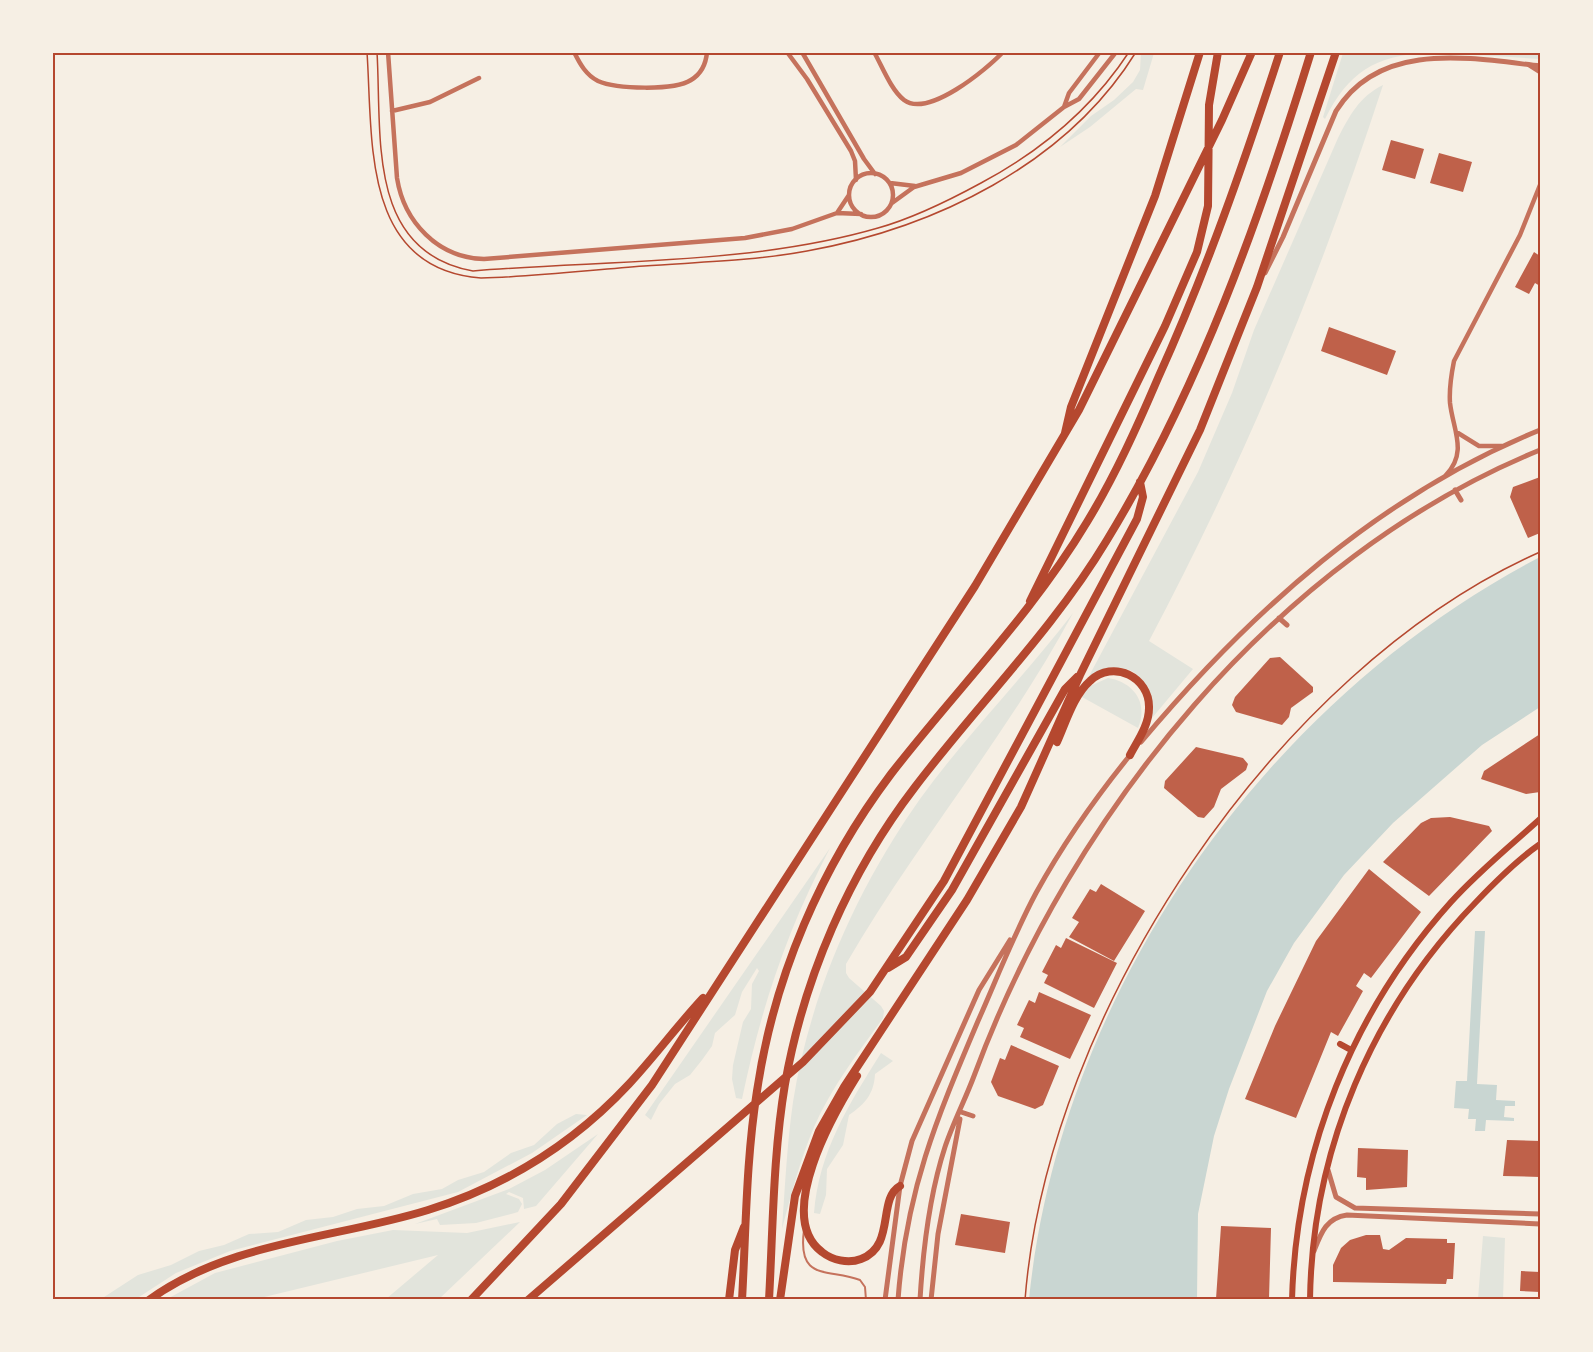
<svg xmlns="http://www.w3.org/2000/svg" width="1593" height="1352" font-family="'Alegreya Sans',sans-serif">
  <rect width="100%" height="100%" fill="#f6efe4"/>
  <path fill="#e2e4dc" d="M1141,52L1154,53L1143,90L1136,89L1090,127L1060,147L1091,116L1114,100L1133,82L1140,70Z
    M1343,53V52L1427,53C1375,55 1348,73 1325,119L1323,117Z
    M1446,53H1540V59Z
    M1383,85C1320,279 1245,460 1149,641L1193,669L1152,718C1152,675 1128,654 1088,678L1198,472L1232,393L1254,330L1338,138C1350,115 1359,97 1383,85Z
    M1073,613C1007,736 916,843 846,964V973L849,978L881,1006L884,1011L883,1018C858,1053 831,1088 814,1127C800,1160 791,1195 782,1229C785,1187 787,1144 793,1102C810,994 857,888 920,799C967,734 1024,677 1073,613Z
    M1108,678C1133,682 1149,702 1138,728L1082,697L1088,687Z
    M830,848C787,930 761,1008 742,1099L736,1098L732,1079L733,1065L743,1022L751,1009L752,984L759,971L757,968L742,992L735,1015L715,1033L712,1046L702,1060L690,1075L675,1084L659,1104L651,1120L645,1115Z
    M881,1053L893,1061L875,1074C874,1094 865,1104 849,1115L843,1145L827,1169L826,1195L820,1214L814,1213C819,1151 849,1104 881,1053Z
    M576,1114L587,1115L532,1153L458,1192L230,1251L176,1273L136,1299H101L138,1275L171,1265L199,1251L224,1245L249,1234L278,1232L306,1220L333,1217L357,1209L384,1206L413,1194L442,1189L458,1180L484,1172L511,1153L534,1145L557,1124Z
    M598,1134L536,1206L524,1209L523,1198L509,1192L506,1194L519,1199L522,1204L518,1212L511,1214L476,1223L440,1225L437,1219L415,1224L509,1189L545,1170Z
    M520,1222L439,1299H386L438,1255L256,1299H167L215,1273L337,1241L393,1230L467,1233Z
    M1483,1236L1505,1238L1503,1299H1478Z"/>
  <path fill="#c9d6d2" d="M1540,557V707L1482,745L1393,823L1344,875L1294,943L1267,991L1229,1089L1214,1136L1198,1214L1197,1299H1029C1061,989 1266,700 1540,557Z
    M1475,931H1485L1477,1084L1497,1085L1496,1100L1515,1101V1106H1505L1504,1117L1514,1118V1121L1486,1120L1485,1131H1475L1476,1119H1468L1469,1109L1454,1108L1456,1081H1467Z"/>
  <path fill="#bf614a" d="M1391,140L1424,149L1415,179L1382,170Z
    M1439,153L1472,162L1463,192L1430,183Z
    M1534,252L1540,256V286L1535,283L1529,294L1515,287Z
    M1329,327L1396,351L1387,375L1321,351Z
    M1540,477V533L1528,538L1510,497L1513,487Z
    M1280,657L1313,687V692L1291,708L1289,717L1282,725L1236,712L1232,705L1235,697L1270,658Z
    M1540,734V792L1526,794L1481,779L1484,771Z
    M1196,747L1243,758L1248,764L1246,770L1221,789L1214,807L1204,818L1198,817L1164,788L1165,781Z
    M1450,817L1489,826L1492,831L1429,896L1383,862L1421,823L1431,818Z
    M1369,869L1421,912L1371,978L1364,973L1356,986L1363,991L1338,1036L1331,1032L1296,1118L1245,1099L1275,1026L1316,941Z
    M1101,884L1145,911L1114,961L1069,937L1079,922L1072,918L1090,889L1096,892Z
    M1066,938L1117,963L1094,1008L1044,983L1048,975L1042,972L1056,945L1061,948Z
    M1039,992L1091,1015L1070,1059L1020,1037L1024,1028L1017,1025L1029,1000L1035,1003Z
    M1011,1045L1059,1066L1043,1105L1035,1109L998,1096L991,1082L1000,1058L1005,1060Z
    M1507,1140L1540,1141V1177L1503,1176Z
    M1358,1148L1408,1150L1407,1187L1366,1190V1178L1357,1177Z
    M961,1214L1010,1222L1005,1253L955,1245Z
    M1221,1226L1271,1228L1269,1299H1216Z
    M1366,1235H1380L1383,1249L1389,1250L1406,1238L1447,1239V1243H1455L1453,1279H1447L1446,1284L1333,1282V1265L1341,1248L1350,1240Z
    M1521,1271L1540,1272V1292L1520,1291Z"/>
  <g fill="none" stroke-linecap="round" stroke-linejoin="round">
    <path stroke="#b5482f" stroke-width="1.5" d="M367,52C373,140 361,269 481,278C535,277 590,270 644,266C699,262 754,261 807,251C934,228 1066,165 1136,52
      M377,52C382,135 366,252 473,271C604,260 751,265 878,228C914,218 948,201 981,183C1041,151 1091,110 1129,52
      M1025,1300C1047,1014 1276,669 1540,552"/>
    <path stroke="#c5725c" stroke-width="2" d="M804,1230C797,1282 828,1268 860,1280L865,1287L866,1300"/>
    <path stroke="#c5725c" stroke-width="4.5" d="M388,52L397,178C404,222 438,258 484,259L745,238L792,229L837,213L861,214
      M574,52C580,64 586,75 598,81C616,89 674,91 691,80C701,74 706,64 707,52
      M787,52L807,79L851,151L855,161L856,180
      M802,52L864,159L875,174
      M874,52C882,66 891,90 904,100C928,118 986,70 1003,52
      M1529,65L1540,72
      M1064,107L1069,93L1100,52
      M392,111L430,102L479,78
      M849 195a22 22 0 1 1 44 0a22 22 0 1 1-44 0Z
      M890,183L915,186
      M892,203L914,187L961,173L1016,145L1064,107L1079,99L1116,52
      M837,213L849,195
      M1458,433L1479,446H1502
      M1446,475C1468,452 1453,430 1450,403C1449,389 1451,376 1454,361L1520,235L1540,185"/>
    <path stroke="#c5725c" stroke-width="5" d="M1265,273L1283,237L1336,111C1380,40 1470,58 1540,66
      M1455,490L1461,500
      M1279,618L1287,625
      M1141,742C1251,611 1380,495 1540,430
      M961,1112L973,1116
      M1328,1170L1336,1197L1355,1208L1540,1214
      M1314,1251C1321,1233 1326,1218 1347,1215L1540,1224
      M885,1300L900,1186L912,1141L979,990L1010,940
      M898,1300C906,1191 936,1120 978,1021C997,978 1014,934 1036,893C1063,844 1096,797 1131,754
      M920,1300C923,1249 929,1196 945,1147C953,1123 965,1100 974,1076C1071,813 1277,557 1540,450
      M931,1300L938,1234L960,1119"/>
    <path stroke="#b5482f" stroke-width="6" d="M1340,1044L1351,1050
      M1292,1300C1296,1152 1352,1012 1451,902C1478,872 1510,846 1540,819
      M1310,1300C1312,1150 1372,1009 1476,902C1496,881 1517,860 1540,844"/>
    <path stroke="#b5482f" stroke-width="8" d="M1065,433L1071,407L1155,196L1200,52
      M1030,601L1165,326L1197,252L1208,206L1209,105L1218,52
      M1057,742C1066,722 1074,695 1090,681C1113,659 1150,677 1149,708C1149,725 1138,740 1130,755
      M888,968L906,957L952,890L1065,689L1077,677
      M857,1076C834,1113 774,1216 822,1252C832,1260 848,1264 861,1259C896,1246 877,1199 900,1186
      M149,1300C230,1241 335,1239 428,1210C505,1186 574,1143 629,1084C655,1056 677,1026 703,998
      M471,1300L561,1204L652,1085L975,586L1079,410L1222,120L1252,52
      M528,1300L803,1062L870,992L944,881L1137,519L1143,497L1140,482
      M729,1300L735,1250L744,1227
      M742,1300C746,1230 746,1160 757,1091C774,976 821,867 891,774C956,690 1032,614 1087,522C1115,476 1137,427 1158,378C1206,272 1244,163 1280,52
      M769,1300C773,1228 773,1155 785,1084C804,977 849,873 915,787C978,704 1053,630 1107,540C1199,389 1259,221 1311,52
      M780,1300L795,1196L819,1131L844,1087L967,900L1021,807L1080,675L1200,430L1257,287L1336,52"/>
  </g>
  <rect width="1593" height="1352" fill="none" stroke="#f6efe4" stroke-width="108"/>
  <rect x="54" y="54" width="1485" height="1244" fill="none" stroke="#b5482f" stroke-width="2"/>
</svg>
